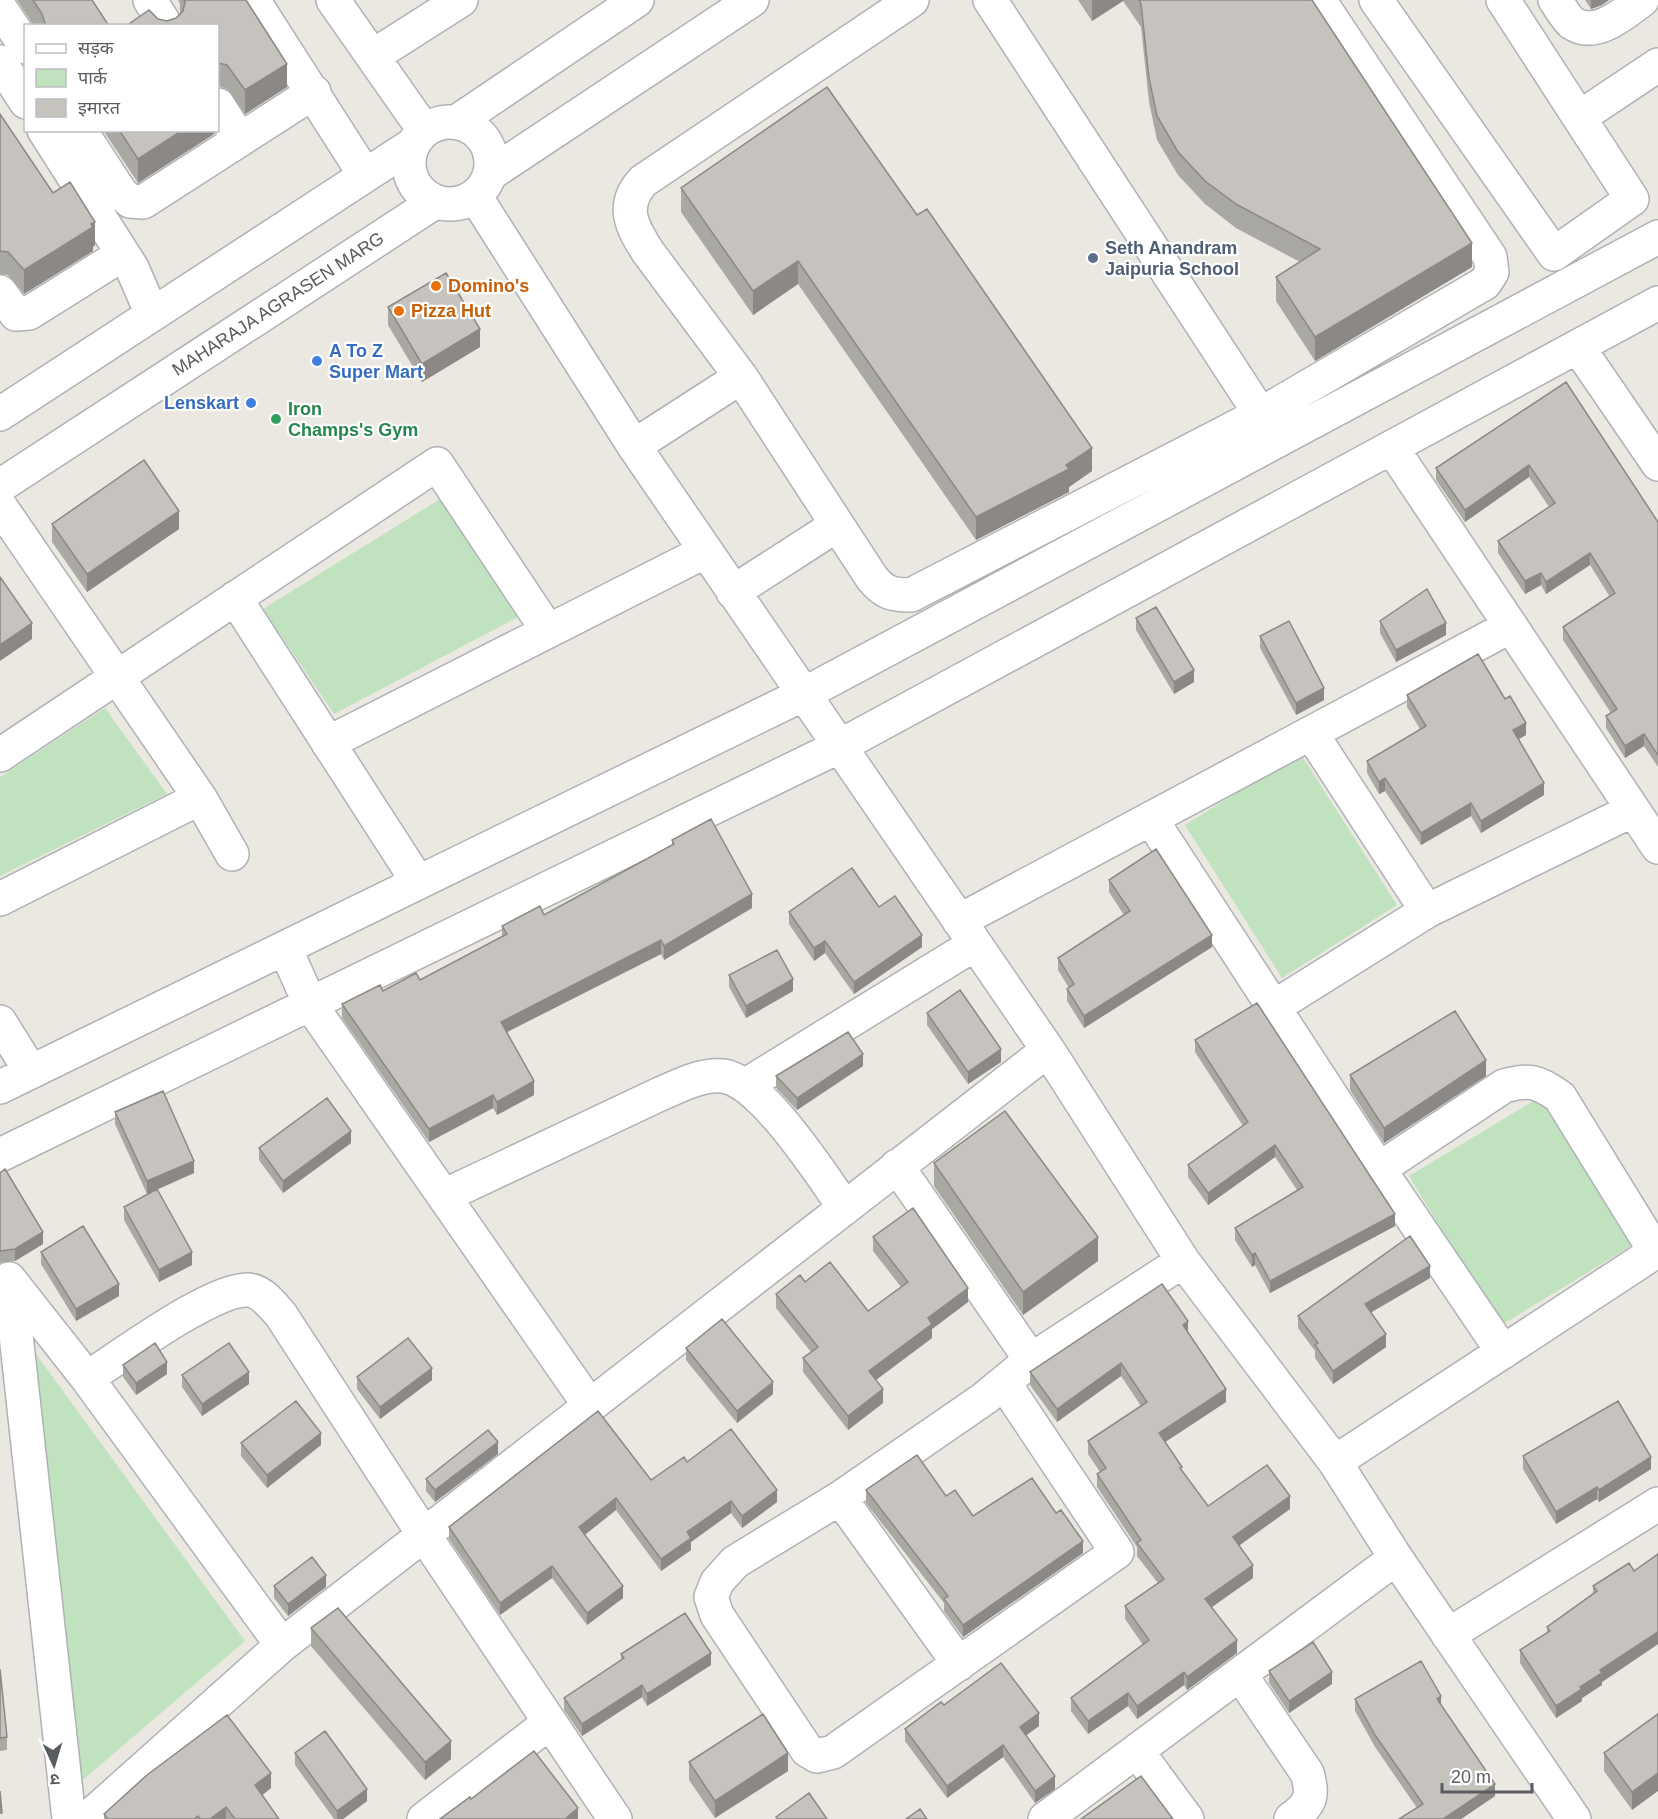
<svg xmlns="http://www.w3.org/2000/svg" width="1658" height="1819" font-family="Arial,'Noto Sans Devanagari',sans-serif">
  <rect width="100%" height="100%" fill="#ebe8e1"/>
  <path fill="#c1e2be" d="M445,496L518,617L334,714L263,609Z
    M105,708L167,794L0,876V777Z
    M1300,753L1397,905L1282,978L1185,825Z
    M1540,1097L1631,1246L1500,1326L1409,1176Z
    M4,1310L245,1641L70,1791Z"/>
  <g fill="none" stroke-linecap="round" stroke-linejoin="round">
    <defs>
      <path id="minor" d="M150,0L166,26
        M253,0L365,175
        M333,0L424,130
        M912,0L643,181C620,206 632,227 648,252L741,377L872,578C884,593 892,595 911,595L1261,414L1485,283L1492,272L1490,257L1319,0
        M990,0L1272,432
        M1376,0L1554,254L1632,199L1503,0
        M1555,0C1560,7 1566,18 1572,23C1596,39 1624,13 1642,0
        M0,8L26,47
        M373,56L461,0
        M0,62L26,102
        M218,105L240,140
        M1580,117L1658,65
        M458,121L637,0
        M409 163a41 41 0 1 1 82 0a41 41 0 1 1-82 0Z
        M44,130L132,268L152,314
        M80,130L121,193L130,201L143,202L314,92
        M490,174L752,0
        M475,196L634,446L1048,1050L1183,1261L1335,1462L1396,1558L1574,1819
        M0,292L16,314L29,313L123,254
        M1578,347L1658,464
        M0,414L412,145
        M634,446L741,377
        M1392,448L1658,847
        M0,486L435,202
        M0,506L200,798L0,899
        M733,592L837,525
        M235,598L418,882
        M328,743L706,551
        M0,755L437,464L548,631
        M200,798L232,854
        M1151,819L1379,1169L1503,1352
        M1427,911L1633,810
        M959,921L1511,626
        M285,948L310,1004L590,1406
        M1274,1007L1427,911L1311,733
        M0,1022L31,1072
        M746,1085L975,944
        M0,1087L804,694L1658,237
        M0,1155L840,746L1658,303
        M897,1166L1031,1360
        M1379,1169L1504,1086C1529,1079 1538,1081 1560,1097L1655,1251
        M446,1195L660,1094C679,1086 701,1074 722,1076C761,1079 822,1176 845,1208
        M9,1279L87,1378L282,1645
        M10,1280L69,1819
        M87,1378C119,1358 214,1287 249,1290C263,1292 272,1305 281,1315L424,1535L615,1819
        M1004,1383L1117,1552L833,1752L817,1756L807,1750L717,1615L711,1597L717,1582L735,1562L840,1498L985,1398L1031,1360L1183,1261
        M1335,1462L1658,1250
        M840,1498L959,1664
        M1448,1635L1658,1504
        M1240,1674L1307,1773C1314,1796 1311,1804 1291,1819
        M1137,1751L1187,1819
        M87,1819L282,1645L1048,1050
        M424,1819L549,1723
        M1045,1819L1396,1558"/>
    </defs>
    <use href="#minor" stroke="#aeb2b6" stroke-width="36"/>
    <use href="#minor" stroke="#fff" stroke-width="33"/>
  </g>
  <path fill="#aaa8a3" d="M17,0H92L109,26H34Z
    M178,0H246L287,87L245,114L227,89L218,86V26H126L158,19L167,21L176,18L180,14V4Z
    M1078,0H1312L1472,267L1315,361L1276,301V277L1300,262L1236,228L1205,204L1178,175L1157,140L1149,102L1141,27L1123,1L1092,21Z
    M1585,0H1609L1602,5L1591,9Z
    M827,87L1092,471L1069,487V492L976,540L798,284L753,315L681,212V188Z
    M0,114L53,193L95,245L93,247V251L24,294L8,275L0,274Z
    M103,130H214V134L138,183Z
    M388,307L480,347L422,382L388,325Z
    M1566,382L1658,522V767L1644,746L1625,758L1606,728V716L1611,713L1563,640V627L1610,597L1590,565L1546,594L1541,585L1525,594L1498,553V541L1549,507L1529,477L1465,522L1436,480V468Z
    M52,524L179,529L87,592L52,542Z
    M1136,618L1194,682L1174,694L1136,630Z
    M1380,621L1446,635L1396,662L1380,633Z
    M1260,636L1324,700L1296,715L1260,648Z
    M1407,695L1526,735L1519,739L1544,795L1481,833L1471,816L1421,845L1385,791L1379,794L1367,773V761L1420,729L1407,707Z
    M672,840L752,908L664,960L661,954L507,1032L534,1095L497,1115L493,1108L429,1142L342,1018V1004L420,980L502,937V926L544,915L672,846Z
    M1109,880L1212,947L1084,1028L1067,1001V989L1069,988L1058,970V958L1124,915L1109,892Z
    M879,907L922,947L854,994L825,953L814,961L789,924V912Z
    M729,975L793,991L746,1018L729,987Z
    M927,1013L1001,1062L968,1084L927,1025Z
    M1195,1040L1395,1226L1270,1293L1255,1265L1252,1267L1235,1240V1228L1297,1190L1275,1157L1208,1205L1188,1177V1165L1243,1126L1195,1052Z
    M863,1066L797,1110L776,1088V1076Z
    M1350,1075L1486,1076L1384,1143L1350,1090Z
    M115,1112L194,1173L147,1194L115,1124Z
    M351,1143L283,1193L259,1160V1148Z
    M934,1163L1098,1261L1023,1315L934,1186Z
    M0,1173L43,1244L15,1261L0,1263Z
    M124,1207L192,1265L159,1282L124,1220Z
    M873,1237L968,1302L932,1329V1338L876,1380L883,1403L848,1430L803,1372V1358L811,1352L776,1308V1294L805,1282L868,1311L901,1287L873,1251Z
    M41,1252L119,1296L76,1321L41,1264Z
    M1430,1278L1371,1312L1386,1347L1333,1384L1315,1358V1351L1298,1328V1316Z
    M1188,1333L1226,1402L1165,1442L1182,1471L1208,1506L1290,1509L1239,1545L1253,1578L1211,1607L1237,1653L1187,1690L1184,1685L1137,1719L1128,1706L1088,1734L1071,1711V1698L1143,1645L1125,1619V1606L1158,1583L1137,1556V1547L1097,1487V1474L1100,1472L1088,1454V1441L1141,1406L1121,1376L1057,1422L1030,1385V1372Z
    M686,1348L773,1394L737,1423L686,1360Z
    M123,1365L167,1374L136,1395L123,1377Z
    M182,1375L249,1384L202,1416L182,1387Z
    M357,1377L432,1380L380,1419L357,1389Z
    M241,1443L321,1445L267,1488L241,1456Z
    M498,1454L435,1502L426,1491V1479Z
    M1523,1456L1651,1469L1599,1502L1597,1499L1556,1524L1523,1469Z
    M651,1480L777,1502L742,1528L731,1513L691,1542V1550L661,1571L616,1510L585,1535L623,1598L587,1625L552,1578L500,1615L449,1539V1527Z
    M866,1490L946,1496L973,1516L1083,1553L963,1637L944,1611V1603L866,1503Z
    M1658,1554V1644L1602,1682V1685L1582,1698V1701L1556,1718L1520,1663V1650L1547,1633V1627L1593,1593V1586L1634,1571Z
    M274,1586L326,1587L288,1616L274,1598Z
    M311,1628L451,1759L425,1780L311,1646Z
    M621,1654L711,1665L647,1706L642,1697L582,1736L564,1710V1698L621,1660Z
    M0,1669L7,1737V1750L0,1751Z
    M1269,1671L1332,1684L1289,1713L1269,1683Z
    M1355,1699L1441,1705L1495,1796L1461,1819H1399L1417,1808L1375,1747L1355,1711Z
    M944,1705L1039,1726L1026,1735L1055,1789L1035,1803L1003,1757L947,1798L905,1741V1729Z
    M1658,1714L1632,1810L1604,1771V1753Z
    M295,1753L367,1801L343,1819H334L295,1765Z
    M689,1762L788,1771L715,1818L689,1780Z
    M271,1788L262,1795L279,1819H104V1814Z"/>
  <path fill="#8b8885" d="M1092,0H1123V1L1092,21Z
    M1591,0H1609L1602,5L1591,9Z
    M287,64V87L245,114V90Z
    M183,130H214V134L138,183V159Z
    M95,222V245L93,247V251L24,294V270Z
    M1472,243V267L1315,361V337Z
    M798,261V284L753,315V291Z
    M480,329V347L422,382V364Z
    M1092,448V471L1069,487V492L976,540V517L1066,465Z
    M1529,465V477L1465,522V510Z
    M179,511V529L87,592V574Z
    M1590,553V565L1546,594V582Z
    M1541,573V585L1525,594V581Z
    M32,623V639L0,661V645Z
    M1446,623V635L1396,662V650Z
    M1194,670V682L1174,694V682Z
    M1324,688V700L1296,715V703Z
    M1526,723V735L1513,742V730Z
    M1644,734V746L1625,758V746Z
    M1385,778V791L1379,794V782Z
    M1544,783V795L1481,833V821Z
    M1471,803V816L1421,845V833Z
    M752,894V908L664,960V946Z
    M922,935V947L854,994V982Z
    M1212,935V947L1084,1028V1016Z
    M661,940V954L501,1035V1022Z
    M825,941V953L814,961V948Z
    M793,979V991L746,1018V1006Z
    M1001,1049V1062L968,1084V1072Z
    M863,1054V1066L797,1110V1098Z
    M1486,1060V1076L1384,1143V1128Z
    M534,1081V1095L497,1115V1102Z
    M493,1095V1108L429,1142V1129Z
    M351,1131V1143L283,1193V1181Z
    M1275,1145V1157L1208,1205V1193Z
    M194,1161V1173L147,1194V1181Z
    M1395,1214V1226L1270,1293V1281Z
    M43,1232V1244L15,1261V1249Z
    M1098,1237V1261L1023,1315V1292Z
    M192,1252V1265L159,1282V1270Z
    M1255,1253V1265L1252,1267V1255Z
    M1430,1266V1278L1365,1316V1304Z
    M119,1284V1296L76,1321V1309Z
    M968,1288V1302L932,1329V1338L869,1385V1371L928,1318Z
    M1188,1321V1334L1183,1325Z
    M1386,1334V1347L1333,1384V1371Z
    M167,1362V1374L136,1395V1383Z
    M1121,1363V1376L1057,1422V1409Z
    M432,1368V1380L380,1419V1407Z
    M249,1372V1384L202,1416V1404Z
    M773,1382V1394L737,1423V1411Z
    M883,1389V1403L848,1430V1416Z
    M1226,1389V1402L1159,1446V1433Z
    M321,1433V1445L267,1488V1475Z
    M498,1442V1454L435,1502V1490Z
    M1651,1457V1469L1599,1502V1490Z
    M1597,1487V1499L1556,1524V1512Z
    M777,1490V1502L742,1528V1516Z
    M1290,1496V1509L1233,1550V1537Z
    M616,1498V1510L579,1539V1527Z
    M731,1501V1513L691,1542V1550L661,1571V1559L687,1532Z
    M1083,1541V1553L963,1637V1625Z
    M1253,1565V1578L1205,1612V1599Z
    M552,1566V1578L500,1615V1603Z
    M326,1575V1587L288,1616V1604Z
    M623,1586V1598L587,1625V1613Z
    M1658,1632V1644L1602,1682V1685L1582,1698V1701L1556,1718V1706L1600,1670Z
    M1237,1640V1653L1187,1690V1677Z
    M711,1653V1665L647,1706V1694Z
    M1184,1672V1685L1137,1719V1706Z
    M1332,1672V1684L1289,1713V1701Z
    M642,1685V1697L582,1736V1724Z
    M1128,1693V1706L1088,1734V1721Z
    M1441,1696V1708L1437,1699Z
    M1039,1713V1726L1020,1740V1727Z
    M451,1741V1759L425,1780V1762Z
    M1003,1745V1757L947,1798V1786Z
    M788,1753V1771L715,1818V1801Z
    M271,1773V1788L255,1801V1785Z
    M1658,1773V1791L1632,1810V1792Z
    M1055,1776V1789L1035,1803V1791Z
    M1495,1784V1796L1461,1819H1443Z
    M367,1789V1801L343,1819H337V1811Z
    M226,1807V1819H210Z
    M578,1808V1819H565Z"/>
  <path fill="#c6c3be" stroke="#8b8885" stroke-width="1.5" d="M33,0H92L109,26H44L45,23L42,14Z
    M184,0H246L287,64L245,90L227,65L218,63V26H126L149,10L158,19L167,21L176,18L183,11L185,2Z
    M1139,0H1312L1472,243L1315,337L1276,277L1320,249L1236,204L1205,181L1178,152L1157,116L1149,78L1141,4Z
    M827,87L917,215L927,209L1092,448L1066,465L1069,469L976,517L798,261L753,291L681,188Z
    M0,114L53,193L70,182L95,222L91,224L93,227L24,270L8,252L0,251Z
    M119,130H183L138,159Z
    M446,273L480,329L422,364L388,307Z
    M1566,382L1658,522V755L1644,734L1625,746L1606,716L1617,709L1563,627L1615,593L1590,553L1546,582L1541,573L1525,581L1498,541L1555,503L1529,465L1465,510L1436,468Z
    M144,460L179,511L87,574L52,524Z
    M0,577L32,623L0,645Z
    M1427,589L1446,623L1396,650L1380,621Z
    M1156,607L1194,670L1174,682L1136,618Z
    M1289,621L1324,688L1296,703L1260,636Z
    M1478,654L1505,699L1510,696L1526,723L1513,730L1544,783L1481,821L1471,803L1421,833L1385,778L1379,782L1367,761L1426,726L1407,695Z
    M711,819L752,894L664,946L661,940L501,1022L534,1081L497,1102L493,1095L429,1129L342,1004L380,985L383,991L416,973L420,980L507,934L502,926L540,906L544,915L674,844L672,840Z
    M1156,849L1212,935L1084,1016L1067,989L1074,984L1058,958L1130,911L1109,880Z
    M852,868L879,907L895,896L922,935L854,982L825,941L814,948L789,912Z
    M777,950L793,979L746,1006L729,975Z
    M960,990L1001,1049L968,1072L927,1013Z
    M1257,1003L1395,1214L1270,1281L1255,1253L1252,1255L1235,1228L1303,1187L1275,1145L1208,1193L1188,1165L1248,1122L1195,1040Z
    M1455,1011L1486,1060L1384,1128L1350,1075Z
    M848,1032L863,1054L797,1098L776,1076Z
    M163,1091L194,1161L147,1181L115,1112Z
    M327,1098L351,1131L283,1181L259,1148Z
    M1005,1111L1098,1237L1023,1292L934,1163Z
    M5,1169L43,1232L15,1249L0,1251V1173Z
    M157,1189L192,1252L159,1270L124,1207Z
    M913,1208L968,1288L928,1318L932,1324L869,1371L883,1389L848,1416L803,1358L818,1347L776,1294L800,1275L805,1282L830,1262L868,1311L908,1282L873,1237Z
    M83,1226L119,1284L76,1309L41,1252Z
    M1410,1236L1430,1266L1365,1304L1386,1334L1333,1371L1315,1345L1318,1343L1298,1316Z
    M1162,1284L1188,1321L1183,1325L1226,1389L1159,1433L1182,1467L1180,1468L1208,1506L1267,1465L1290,1496L1233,1537L1253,1565L1205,1599L1237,1640L1187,1677L1184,1672L1137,1706L1128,1693L1088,1721L1071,1698L1149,1640L1125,1606L1164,1579L1137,1543L1141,1540L1097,1474L1106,1468L1088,1441L1147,1402L1121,1363L1057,1409L1030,1372Z
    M722,1319L773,1382L737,1411L686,1348Z
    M408,1338L432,1368L380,1407L357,1377Z
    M155,1343L167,1362L136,1383L123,1365Z
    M229,1343L249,1372L202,1404L182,1375Z
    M296,1401L321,1433L267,1475L241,1443Z
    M1618,1401L1651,1457L1599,1490L1597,1487L1556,1512L1523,1456Z
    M598,1411L651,1480L684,1457L687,1462L731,1429L777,1490L742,1516L731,1501L687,1532L691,1538L661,1559L616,1498L579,1527L623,1586L587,1613L552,1566L500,1603L449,1527Z
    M488,1430L498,1442L435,1490L426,1479Z
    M917,1455L946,1496L955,1490L973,1516L1032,1478L1056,1513L1061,1510L1083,1541L963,1625L944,1599L948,1596L866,1490Z
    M1658,1554V1632L1600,1670L1602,1673L1580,1687L1582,1689L1556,1706L1520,1650L1550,1631L1547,1627L1597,1591L1593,1586L1629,1563L1634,1571Z
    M312,1557L326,1575L288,1604L274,1586Z
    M338,1608L451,1741L425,1762L311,1628Z
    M685,1613L711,1653L647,1694L642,1685L582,1724L564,1698L624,1658L621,1654Z
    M1313,1642L1332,1672L1289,1701L1269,1671Z
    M1421,1661L1441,1696L1437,1699L1495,1784L1443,1819H1399L1423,1804L1375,1735L1355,1699Z
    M1001,1663L1039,1713L1020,1727L1055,1776L1035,1791L1003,1745L947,1786L905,1729L941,1702L944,1705Z
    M0,1669L7,1737L0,1738Z
    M763,1714L788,1753L715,1801L689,1762Z
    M1658,1714V1773L1632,1792L1604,1753Z
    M227,1715L271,1773L255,1785L279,1819H235L226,1807L210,1819H200L198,1816L194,1819H108L104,1814L147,1775Z
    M325,1731L367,1789L337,1811L295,1753Z
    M534,1751L578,1808L565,1819H440L470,1797L471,1799Z
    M1141,1776L1173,1819H1081Z
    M0,1791L2,1813H0Z
    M809,1793L827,1819H778L776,1817Z
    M920,1809L927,1819H906Z"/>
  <circle fill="#5c6f8a" stroke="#fff" stroke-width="2" cx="1093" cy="258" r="6"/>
  <g fill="#e8710a" stroke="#fff" stroke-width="2">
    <circle cx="436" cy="286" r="6"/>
    <circle cx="399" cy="311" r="6"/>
  </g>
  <g fill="#3f7fe0" stroke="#fff" stroke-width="2">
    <circle cx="317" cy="361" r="6"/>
    <circle cx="251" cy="403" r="6"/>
  </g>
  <circle fill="#2e9e5b" stroke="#fff" stroke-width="2" cx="276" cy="419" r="6"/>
  <g text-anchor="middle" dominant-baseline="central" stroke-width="4.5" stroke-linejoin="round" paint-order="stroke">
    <g font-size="18" font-weight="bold" fill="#4e5e75" stroke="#fff" text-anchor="start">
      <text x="1105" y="248">Seth Anandram<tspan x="1105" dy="21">Jaipuria School</tspan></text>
    </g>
    <g font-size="18" font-weight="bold" fill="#c56008" stroke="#fff" text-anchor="start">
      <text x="448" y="286">Domino's</text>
      <text x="411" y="311">Pizza Hut</text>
    </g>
    <g font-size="18" fill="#595d61" stroke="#fff">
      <text transform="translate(278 304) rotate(-33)">MAHARAJA AGRASEN MARG</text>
    </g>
    <g font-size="18" font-weight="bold" fill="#366cbe" stroke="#fff" text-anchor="start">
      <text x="329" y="351">A To Z<tspan x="329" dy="21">Super Mart</tspan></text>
      <text x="239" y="403" text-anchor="end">Lenskart</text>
    </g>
    <g font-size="18" font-weight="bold" fill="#27864d" stroke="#fff" text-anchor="start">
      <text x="288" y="409">Iron<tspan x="288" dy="21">Champs's Gym</tspan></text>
    </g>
  </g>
  <rect x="24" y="24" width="195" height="108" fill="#ffffff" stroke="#bdbec0" stroke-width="1.5"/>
  <rect x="36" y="44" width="30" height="9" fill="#ffffff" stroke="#bdbec0" stroke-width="1.5"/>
  <text x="78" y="54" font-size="18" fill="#595d61">सड़क</text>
  <rect x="36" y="69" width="30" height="18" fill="#c1e2be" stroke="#bdbec0" stroke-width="1.5"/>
  <text x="78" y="84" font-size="18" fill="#595d61">पार्क</text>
  <rect x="36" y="99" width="30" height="18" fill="#c6c3be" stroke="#bdbec0" stroke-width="1.5"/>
  <text x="78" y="114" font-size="18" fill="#595d61">इमारत</text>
  <g transform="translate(54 1765) rotate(176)" stroke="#ffffff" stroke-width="4.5" paint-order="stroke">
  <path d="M0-4.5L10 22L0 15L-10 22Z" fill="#595d61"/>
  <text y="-9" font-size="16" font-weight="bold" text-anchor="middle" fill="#595d61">उ</text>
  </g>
  <path d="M1442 1783v9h90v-9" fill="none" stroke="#595d61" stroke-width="3"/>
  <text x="1451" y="1783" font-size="18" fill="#595d61" stroke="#ffffff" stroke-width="4.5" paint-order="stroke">20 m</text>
</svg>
